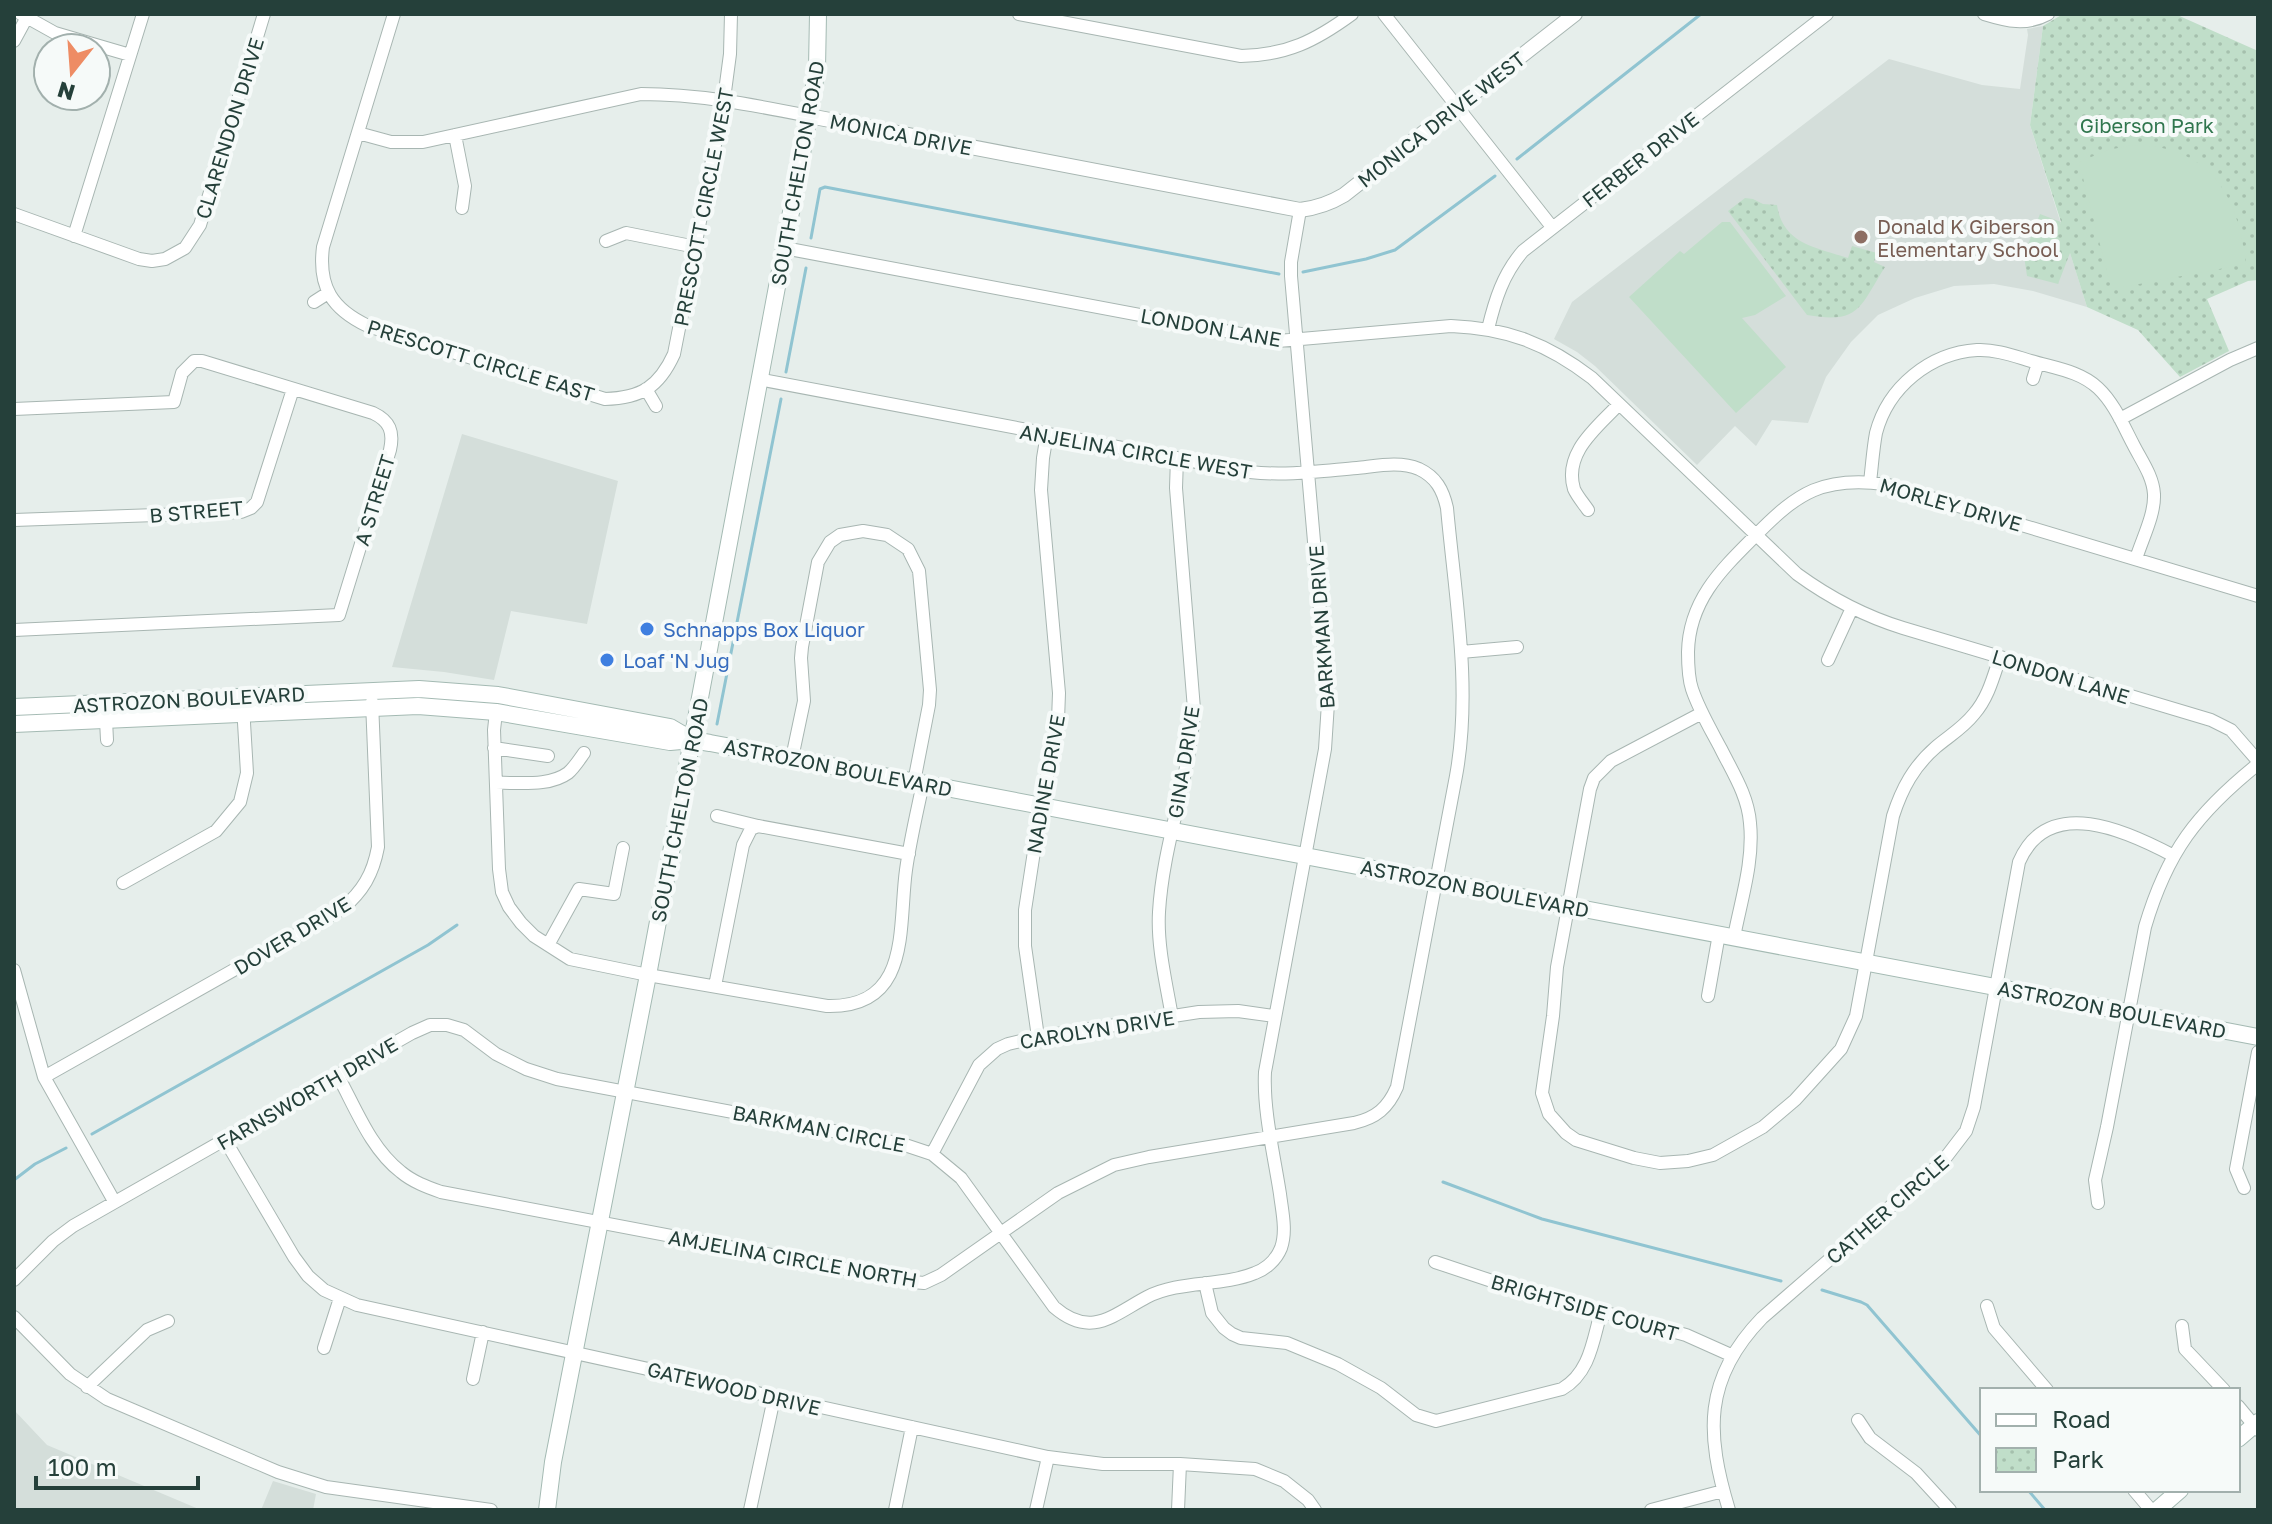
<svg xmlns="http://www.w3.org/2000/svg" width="2272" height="1524" font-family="'Golos Text',sans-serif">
  <defs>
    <pattern id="park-dots" width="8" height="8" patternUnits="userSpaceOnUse" patternTransform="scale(2)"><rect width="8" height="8" fill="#c0dec9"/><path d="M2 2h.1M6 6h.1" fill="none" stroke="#a5c0ad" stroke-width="1.8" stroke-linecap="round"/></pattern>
  </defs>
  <rect width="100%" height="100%" fill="#e6eeeb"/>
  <path fill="#d4deda" d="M2043,26L2030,125L2087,307L2033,291L1994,284L1954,286L1915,298L1878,315L1851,342L1826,377L1808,423L1772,420L1756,446L1735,426L1697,465L1595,366L1577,352L1554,339L1572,302L1889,59L1982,85L2020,89L2028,35L2027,29Z
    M462,434L618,481L587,624L511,611L494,680L444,672L392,667Z
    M14,1410L47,1445L201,1510H14Z
    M273,1481L316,1494L313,1510H261Z"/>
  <path fill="url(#park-dots)" d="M2063,14H2175L2258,51V280L2248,281L2207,299L2229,351L2180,377L2138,330L2087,307L2070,253L2058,284L2027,276L2024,256L2028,254L2045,260L2061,222L2030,125L2043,26Z
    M1745,198L1753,199L1763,204L1777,205C1783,244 1815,247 1848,258L1852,246L1877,253L1874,262L1885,267C1859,308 1860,324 1807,315L1728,211Z"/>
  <path fill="#c0dec9" d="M2133,145C2210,146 2238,194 2246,264L2123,287L2109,280L2079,162L2108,150Z
    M2040,214L2061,222L2045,261L2025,252Z
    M1722,222H1730L1786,296L1755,315L1742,318L1786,367L1736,413L1629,297L1680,251L1684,254Z"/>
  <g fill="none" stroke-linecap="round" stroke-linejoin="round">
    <path stroke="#90c4d1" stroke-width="3" d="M1517,159L1701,14
      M811,238L820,189L825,187L1279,274
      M1303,272L1366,259L1395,250L1495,176
      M786,372L806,268
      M717,724L781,399
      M92,1134L428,945L457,925
      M14,1180L35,1164L66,1148
      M1443,1182L1542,1219L1781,1281
      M1822,1290L1861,1302L1867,1305L1982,1437
      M2028,1490L2045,1510"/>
    <defs>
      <path id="minor" d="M21,14L55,33L130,55
        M394,14L323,247C318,287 332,309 368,326L605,399C641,398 659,387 674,354L724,99L730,54L731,14
        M1019,14L1241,56C1287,55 1315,41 1352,14
        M1384,14L1552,227
        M1984,14C2007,21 2026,26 2048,14
        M14,41L27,17
        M358,133L391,142H423L641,94C699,94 753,105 809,116
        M455,135L465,186L462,208
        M14,214L139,259L152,261L165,259L185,248L200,225L264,14
        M74,236L143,14
        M606,241L626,233L696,247
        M784,248L1278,341L1451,326C1507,328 1548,344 1592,378L1797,574C1830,598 1864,616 1903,628L2211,720L2231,730L2258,761
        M314,302L328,293
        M1488,329C1495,300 1503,274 1523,251L1827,14
        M2033,379L2038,363
        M646,389L656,406
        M14,409L174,402L182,373L194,361H202L373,413C390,421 394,432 390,450L339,615L14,630
        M2120,419L2230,360L2258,348
        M1870,482C1872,466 1873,449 1876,433C1888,387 1930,353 1977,350C1995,349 2014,356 2031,361C2054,368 2080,371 2098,388C2114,403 2123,425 2133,444C2141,460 2153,476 2154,494C2155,515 2142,539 2136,559
        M1588,510C1584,504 1577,496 1574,489C1563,452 1598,427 1619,404
        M14,520L241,512L251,508L257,502L293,389
        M1461,652L1517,647
        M1828,660L1852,608
        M496,712L494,730L499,869L502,892L509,907L521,923L534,936L570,959L648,975L827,1006C912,1008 898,927 906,870C910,841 917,812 923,783
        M1702,713L1611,761L1594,778L1590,789L1557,967L1553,1016L1542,1093L1549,1114L1566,1133L1576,1140L1634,1158L1660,1163L1688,1161L1713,1155L1763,1127L1795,1100L1841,1049L1856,1016L1893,816C1902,788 1914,766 1936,747C1949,736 1963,728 1974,714C1988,698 1993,678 2000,657
        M106,720L107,740
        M494,748L548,756
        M792,758L804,701L801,658L802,647L818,562L830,542L840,535L863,531L887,535L908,549L919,571L930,690L929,705L914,782
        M496,783C518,782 549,787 568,773C574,768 579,760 584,753
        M717,816L758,826
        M123,883L216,831L240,802L247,773L243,706
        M1734,937C1741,900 1754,861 1750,823C1748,796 1733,773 1721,749C1711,730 1699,710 1692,689C1688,677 1688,664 1688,652C1689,600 1722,569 1756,535C1798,492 1824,476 1885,484L2258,596
        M548,945L579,889L614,894L623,848
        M14,970L44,1077L114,1201
        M715,986L743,845L751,829L758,826L909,854
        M1708,996L1719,934
        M1172,1017C1166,982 1157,946 1159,912C1163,843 1190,778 1194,709L1176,488L1177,458
        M1038,1037L1025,946V910L1041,806L1058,720L1059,693L1041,490L1043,458L1047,434
        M338,1076C356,1109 371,1149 401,1172C413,1182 427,1187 441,1192L913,1282L924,1283L941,1275L1058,1193L1114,1165L1149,1157L1354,1123C1376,1118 1388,1108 1397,1087L1456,776C1472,689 1455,596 1447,508C1443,490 1436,477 1419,469C1400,461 1377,466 1357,468C1321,471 1285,476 1250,472L758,379
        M44,1077L342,909C363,891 373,874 378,847L372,702
        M225,1140L294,1257L308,1276L324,1290L357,1305L1048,1457L1103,1464H1180L1255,1469L1284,1481L1308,1500L1315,1510
        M932,1154L979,1065L997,1049L1008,1044L1038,1037L1199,1012L1238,1011L1274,1016
        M2244,1188L2236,1169L2258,1052
        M2098,1203L2095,1180L2107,1127L2145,927C2167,852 2197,813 2258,764
        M1435,1262L1498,1283L1686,1335L1733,1356
        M14,1280L53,1241L73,1226L412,1033L430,1025H447L464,1030L496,1054L526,1069L557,1079L902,1144L932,1154L961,1178L1054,1307C1091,1339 1113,1315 1147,1297C1180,1280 1221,1287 1255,1273C1266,1269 1276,1260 1281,1248C1287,1231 1282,1211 1280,1194C1274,1155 1263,1110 1265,1072L1325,749L1328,703L1291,276V262L1300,210
        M1205,1283L1212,1313L1224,1328L1232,1334L1241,1338L1287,1343L1338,1364L1381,1388L1416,1415L1436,1421L1562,1389C1590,1373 1593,1340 1601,1312
        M1987,1306L1994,1328L2047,1390
        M14,1317L70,1374L107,1399L278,1472L326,1487L491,1510
        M2182,1326L2185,1349L2224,1390
        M324,1348L340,1298
        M473,1379L483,1332
        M87,1387L147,1330L168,1321
        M2238,1406L2258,1430
        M1858,1420L1870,1438L1916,1473L1950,1510
        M2134,1490L2151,1510
        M750,1510L774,1398
        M895,1510L912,1427
        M1036,1510L1048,1457
        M1178,1510L1180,1464
        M1651,1510L1723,1491
        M1729,1510C1706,1434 1703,1379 1762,1318L1943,1161L1966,1131L1974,1107L2019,862C2048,794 2127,831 2174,856"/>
      <path id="tertiary" d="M809,116L1300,210C1317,208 1329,204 1344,195L1575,14"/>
      <path id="secondary" d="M14,707L419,689L498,695L670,727L692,740
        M14,724L418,706L496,712L670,742L692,740L710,743L2258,1037
        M2238,1439L2258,1422
        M547,1510L553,1462L648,975L809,116L817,68L818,14
        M2157,1510L2180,1490"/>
    </defs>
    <use href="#minor" stroke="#a8b6b2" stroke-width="14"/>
    <use href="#tertiary" stroke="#a8b6b2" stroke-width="16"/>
    <use href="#secondary" stroke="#a4bab3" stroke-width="18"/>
    <use href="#minor" stroke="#fff" stroke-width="12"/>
    <use href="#tertiary" stroke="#fff" stroke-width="14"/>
    <use href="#secondary" stroke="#fff" stroke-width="16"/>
  </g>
  <circle fill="#8d6e63" stroke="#f6faf9" stroke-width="3" cx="1861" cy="237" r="8"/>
  <g fill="#3f7fe0" stroke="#f6faf9" stroke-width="3">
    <circle cx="647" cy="629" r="8"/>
    <circle cx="607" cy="660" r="8"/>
  </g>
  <g text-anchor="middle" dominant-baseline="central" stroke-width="8" stroke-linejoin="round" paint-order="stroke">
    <g font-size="20" fill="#25403a" stroke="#f6faf9">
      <text transform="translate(1441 119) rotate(-38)">MONICA DRIVE WEST</text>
      <text transform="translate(229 128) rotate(-73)">CLARENDON DRIVE</text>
      <text transform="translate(901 134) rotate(11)">MONICA DRIVE</text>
      <text transform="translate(1640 159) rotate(-38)">FERBER DRIVE</text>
      <text transform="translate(797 173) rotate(-80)">SOUTH CHELTON ROAD</text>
      <text transform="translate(703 207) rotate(-79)">PRESCOTT CIRCLE WEST</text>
      <text transform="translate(1211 327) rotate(10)">LONDON LANE</text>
      <text transform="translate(481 360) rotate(17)">PRESCOTT CIRCLE EAST</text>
      <text transform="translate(1136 451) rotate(10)">ANJELINA CIRCLE WEST</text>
      <text transform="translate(374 500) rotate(-73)">A STREET</text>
      <text transform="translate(1951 504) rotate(16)">MORLEY DRIVE</text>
      <text transform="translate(196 511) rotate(-5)">B STREET</text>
      <text transform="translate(1321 627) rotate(-94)">BARKMAN DRIVE</text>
      <text transform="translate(2061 676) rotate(17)">LONDON LANE</text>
      <text transform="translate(189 699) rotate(-3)">ASTROZON BOULEVARD</text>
      <text transform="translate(1183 762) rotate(-81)">GINA DRIVE</text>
      <text transform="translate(838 767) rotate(11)">ASTROZON BOULEVARD</text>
      <text transform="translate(1045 784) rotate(-80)">NADINE DRIVE</text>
      <text transform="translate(679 810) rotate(-79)">SOUTH CHELTON ROAD</text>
      <text transform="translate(1475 888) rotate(11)">ASTROZON BOULEVARD</text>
      <text transform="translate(292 935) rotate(-31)">DOVER DRIVE</text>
      <text transform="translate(2112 1009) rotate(11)">ASTROZON BOULEVARD</text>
      <text transform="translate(1097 1029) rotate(-9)">CAROLYN DRIVE</text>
      <text transform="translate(307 1093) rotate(-30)">FARNSWORTH DRIVE</text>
      <text transform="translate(819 1128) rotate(11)">BARKMAN CIRCLE</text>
      <text transform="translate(1887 1209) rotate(-41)">CATHER CIRCLE</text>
      <text transform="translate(793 1258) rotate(10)">AMJELINA CIRCLE NORTH</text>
      <text transform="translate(1585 1307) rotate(16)">BRIGHTSIDE COURT</text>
      <text transform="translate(734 1388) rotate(13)">GATEWOOD DRIVE</text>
    </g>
    <g font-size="20" fill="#30764e" stroke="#f6faf9">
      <text x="2147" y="125">Giberson Park</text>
    </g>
    <g font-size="20" fill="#785e54" stroke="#f6faf9" text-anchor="start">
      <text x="1877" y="226">Donald K Giberson<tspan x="1877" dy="23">Elementary School</tspan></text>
    </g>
    <g font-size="20" fill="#366cbe" stroke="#f6faf9" text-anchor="start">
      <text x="663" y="629">Schnapps Box Liquor</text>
      <text x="623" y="660">Loaf 'N Jug</text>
    </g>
  </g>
  <rect width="2272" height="1524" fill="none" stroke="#25403a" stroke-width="32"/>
  <rect x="1980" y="1388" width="260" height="104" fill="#f6faf9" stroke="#a2b0ad" stroke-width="2"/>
  <rect x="1996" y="1414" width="40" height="12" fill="#ffffff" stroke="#a2b0ad" stroke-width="2"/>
  <text x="2052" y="1428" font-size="24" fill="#25403a">Road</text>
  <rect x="1996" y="1448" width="40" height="24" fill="url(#park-dots)" stroke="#a2b0ad" stroke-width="2"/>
  <text x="2052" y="1468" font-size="24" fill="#25403a">Park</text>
  <g transform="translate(72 72) rotate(197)"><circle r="38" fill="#f6faf9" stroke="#a2b0ad" stroke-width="2"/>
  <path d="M0-6L14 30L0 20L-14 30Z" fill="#ee8c64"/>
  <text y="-12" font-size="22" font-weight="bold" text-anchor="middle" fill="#25403a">N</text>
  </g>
  <path d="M36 1476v12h162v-12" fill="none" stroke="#25403a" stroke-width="4"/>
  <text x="48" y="1476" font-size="24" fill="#25403a" stroke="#f6faf9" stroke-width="6" paint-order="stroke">100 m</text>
</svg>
